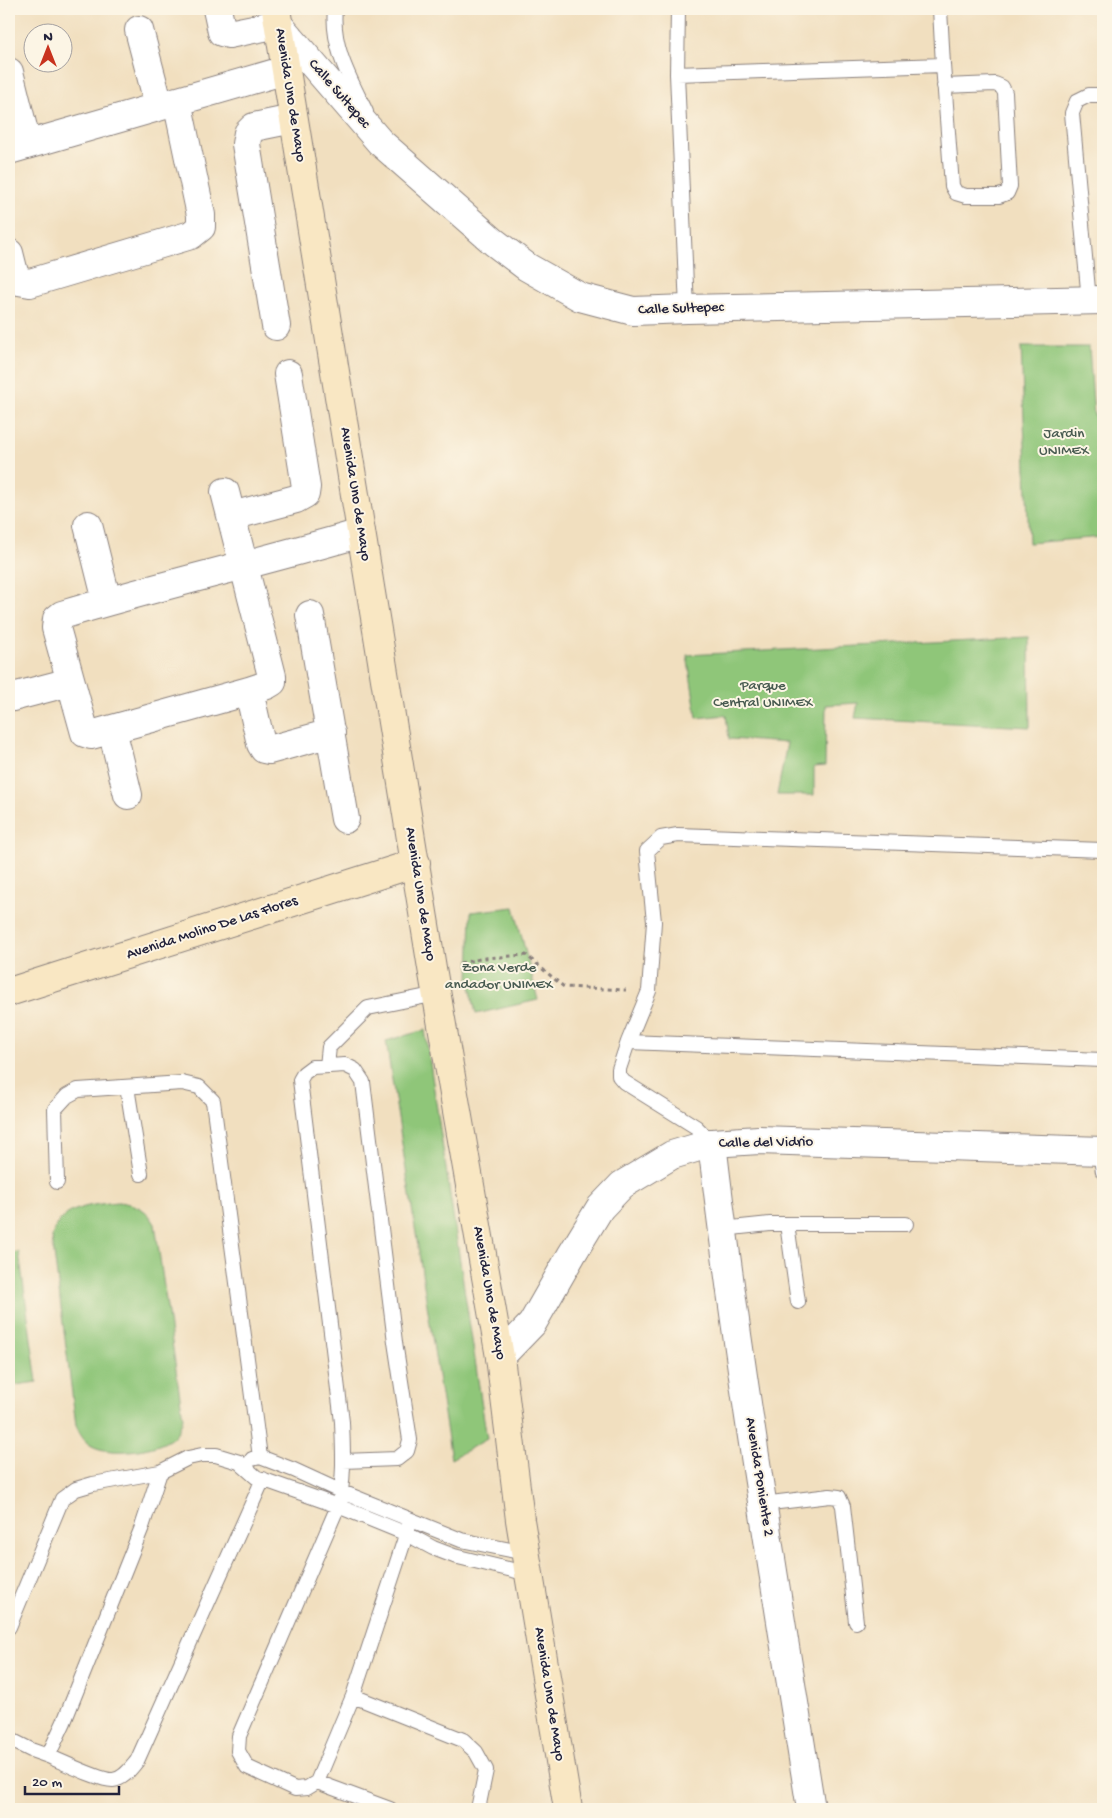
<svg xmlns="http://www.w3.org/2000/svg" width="1112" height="1818" font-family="'Gochi Hand',sans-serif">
  <rect width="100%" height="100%" fill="#fcf5e5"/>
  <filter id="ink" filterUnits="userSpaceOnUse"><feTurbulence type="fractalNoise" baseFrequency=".02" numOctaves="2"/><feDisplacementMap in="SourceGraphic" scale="10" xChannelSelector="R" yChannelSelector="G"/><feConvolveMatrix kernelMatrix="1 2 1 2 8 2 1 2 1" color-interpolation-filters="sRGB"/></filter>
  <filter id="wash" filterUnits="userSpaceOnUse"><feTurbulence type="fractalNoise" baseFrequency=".0096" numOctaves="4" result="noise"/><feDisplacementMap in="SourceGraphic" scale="20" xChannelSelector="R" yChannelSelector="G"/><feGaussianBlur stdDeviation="1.12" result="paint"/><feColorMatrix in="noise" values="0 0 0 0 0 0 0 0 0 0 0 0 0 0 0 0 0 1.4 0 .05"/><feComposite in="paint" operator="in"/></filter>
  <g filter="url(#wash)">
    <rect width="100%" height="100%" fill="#f1dfbf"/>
    <path fill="#8fc679" stroke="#58745a" d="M1021,347H1089L1094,416H1103V537L1029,543Z
      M1029,637L1030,727L855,718L858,703L826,705L825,766L814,767V795H777L787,743L729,739L726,715L697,718L687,655Z
      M514,907L538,1000L476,1014L469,981L471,912Z
      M425,1030L487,1439L451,1459L386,1041Z
      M118,1202C135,1204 146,1208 155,1224L183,1418C181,1425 178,1433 172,1438C156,1451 110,1456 92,1446C84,1442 79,1433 76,1425L52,1237C59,1206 92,1205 118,1202Z
      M19,1252L37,1382L9,1386V1253Z"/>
  </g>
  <g filter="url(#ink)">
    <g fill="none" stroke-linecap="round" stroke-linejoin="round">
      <defs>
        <path id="service" d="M335,9C331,46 350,79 366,112
          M678,9L677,74L687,309
          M943,65L952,186L956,193L966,196H999L1007,193L1010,186L1005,93L1002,87L995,84L944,86
          M677,74L943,65L940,9
          M1089,301L1072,113L1077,101L1089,95H1103
          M628,1042L1103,1060
          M327,1066L329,1047L368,1008L437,994
          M127,1087L141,1174
          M712,1143L696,1127L624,1082L619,1076V1069L628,1042L649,991L654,922L647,851L661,838L678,835L1103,850
          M1100,1151L1103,1172
          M57,1182L55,1109L67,1096L78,1090L182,1083L199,1087L213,1101L260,1457
          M787,1224L798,1302
          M722,1229L770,1224H906
          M252,1459L260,1457L294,1470L342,1492L461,1540L525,1553
          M343,1461L397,1459L407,1451L410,1440L395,1342L363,1082L355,1070L345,1065L312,1067L304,1073L300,1080L342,1422C343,1450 345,1478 338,1506L239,1736L238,1751L247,1767L295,1789L307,1788L317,1782L353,1696L411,1520
          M160,1472L142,1527L64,1722L48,1756C61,1761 101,1781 113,1780C124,1779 131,1768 137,1761L263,1479
          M762,1504L830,1496L839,1497L843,1506L856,1622
          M9,1627L62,1499L76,1489L93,1484L160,1472L188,1458L202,1455H216L239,1462L256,1477L338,1506L407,1534L433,1548L454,1556L529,1574
          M353,1696L463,1740L476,1752L486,1770L478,1809
          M9,1739L31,1750L48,1756
          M317,1782L390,1809"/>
        <path id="minor" d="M217,9L222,32L229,34L278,24
          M139,30L159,106
          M9,72L27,144
          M9,150L286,70
          M9,253L14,273L19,281L30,283L191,235L201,227V215L177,101
          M276,326L246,144L248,133L254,127L293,119
          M225,492L272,676V682L267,685L249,691L91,735L85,733L56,628L57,619L62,615C161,585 262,562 361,533
          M232,516L296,499L305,494L306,487L288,374
          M88,525L107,601
          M310,615L345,819
          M249,691L261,744L264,749L269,750L331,733
          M9,698L70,682
          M112,729L128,795
          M712,1143C738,1366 776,1588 811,1809"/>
        <path id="tertiary" d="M278,24L380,142L494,242L527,267L580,297L633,311L687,309L1103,300
          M500,1357L532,1324L572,1254L600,1208L622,1185L672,1155L712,1143L759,1140L1103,1151"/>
        <path id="secondary" d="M276,9L432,968L500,1357L520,1520L568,1809
          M9,992L416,863"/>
      </defs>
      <use href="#service" stroke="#8a807d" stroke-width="16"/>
      <use href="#minor" stroke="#8a807d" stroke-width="30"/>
      <use href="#tertiary" stroke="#8a807d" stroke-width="30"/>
      <use href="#secondary" stroke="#8a807d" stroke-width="30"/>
      <path stroke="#8a807d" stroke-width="3" stroke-dasharray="4 4" stroke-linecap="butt" d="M460,963L485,958L526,955L564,987L626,990"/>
      <use href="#service" stroke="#fff" stroke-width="14"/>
      <use href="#minor" stroke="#fff" stroke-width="28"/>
      <use href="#tertiary" stroke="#fff" stroke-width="28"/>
      <use href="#secondary" stroke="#f9e7c3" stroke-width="28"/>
    </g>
  </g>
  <g text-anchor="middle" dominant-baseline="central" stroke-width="4" stroke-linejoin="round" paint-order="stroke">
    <g font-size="15" fill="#22223b" stroke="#fcf5e5">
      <text transform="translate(339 94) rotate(49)">Calle Sultepec</text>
      <text transform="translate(290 95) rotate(81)">Avenida Uno de Mayo</text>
      <text transform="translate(681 309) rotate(-2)">Calle Sultepec</text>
      <text transform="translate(355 494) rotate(81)">Avenida Uno de Mayo</text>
      <text transform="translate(420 894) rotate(81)">Avenida Uno de Mayo</text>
      <text transform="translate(212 928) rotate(-18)">Avenida Molino De Las Flores</text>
      <text transform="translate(766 1143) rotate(-1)">Calle del Vidrio</text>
      <text transform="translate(489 1293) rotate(80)">Avenida Uno de Mayo</text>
      <text transform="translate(759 1477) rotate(81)">Avenida Poniente 2</text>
      <text transform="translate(549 1694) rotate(81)">Avenida Uno de Mayo</text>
    </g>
    <g font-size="15" fill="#485b51" stroke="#fcf5e5">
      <text x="1064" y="434">Jardin<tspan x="1064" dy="17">UNIMEX</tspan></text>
      <text x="763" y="686">Parque<tspan x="763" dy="17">Central UNIMEX</tspan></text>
      <text x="499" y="968">Zona Verde<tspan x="499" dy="17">andador UNIMEX</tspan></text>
    </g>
  </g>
  <rect width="1112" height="1818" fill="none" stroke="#fcf5e5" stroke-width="30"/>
  <g transform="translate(48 48)"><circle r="24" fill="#fcf5e5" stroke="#a5a1a1"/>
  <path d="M0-4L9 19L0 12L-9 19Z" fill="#c8321e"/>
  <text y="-8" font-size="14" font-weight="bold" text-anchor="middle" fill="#22223b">N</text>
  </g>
  <path d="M25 1786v8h94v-8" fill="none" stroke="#22223b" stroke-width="2.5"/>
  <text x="32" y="1786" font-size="15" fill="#22223b" stroke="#fcf5e5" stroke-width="4" paint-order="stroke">20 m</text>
</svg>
